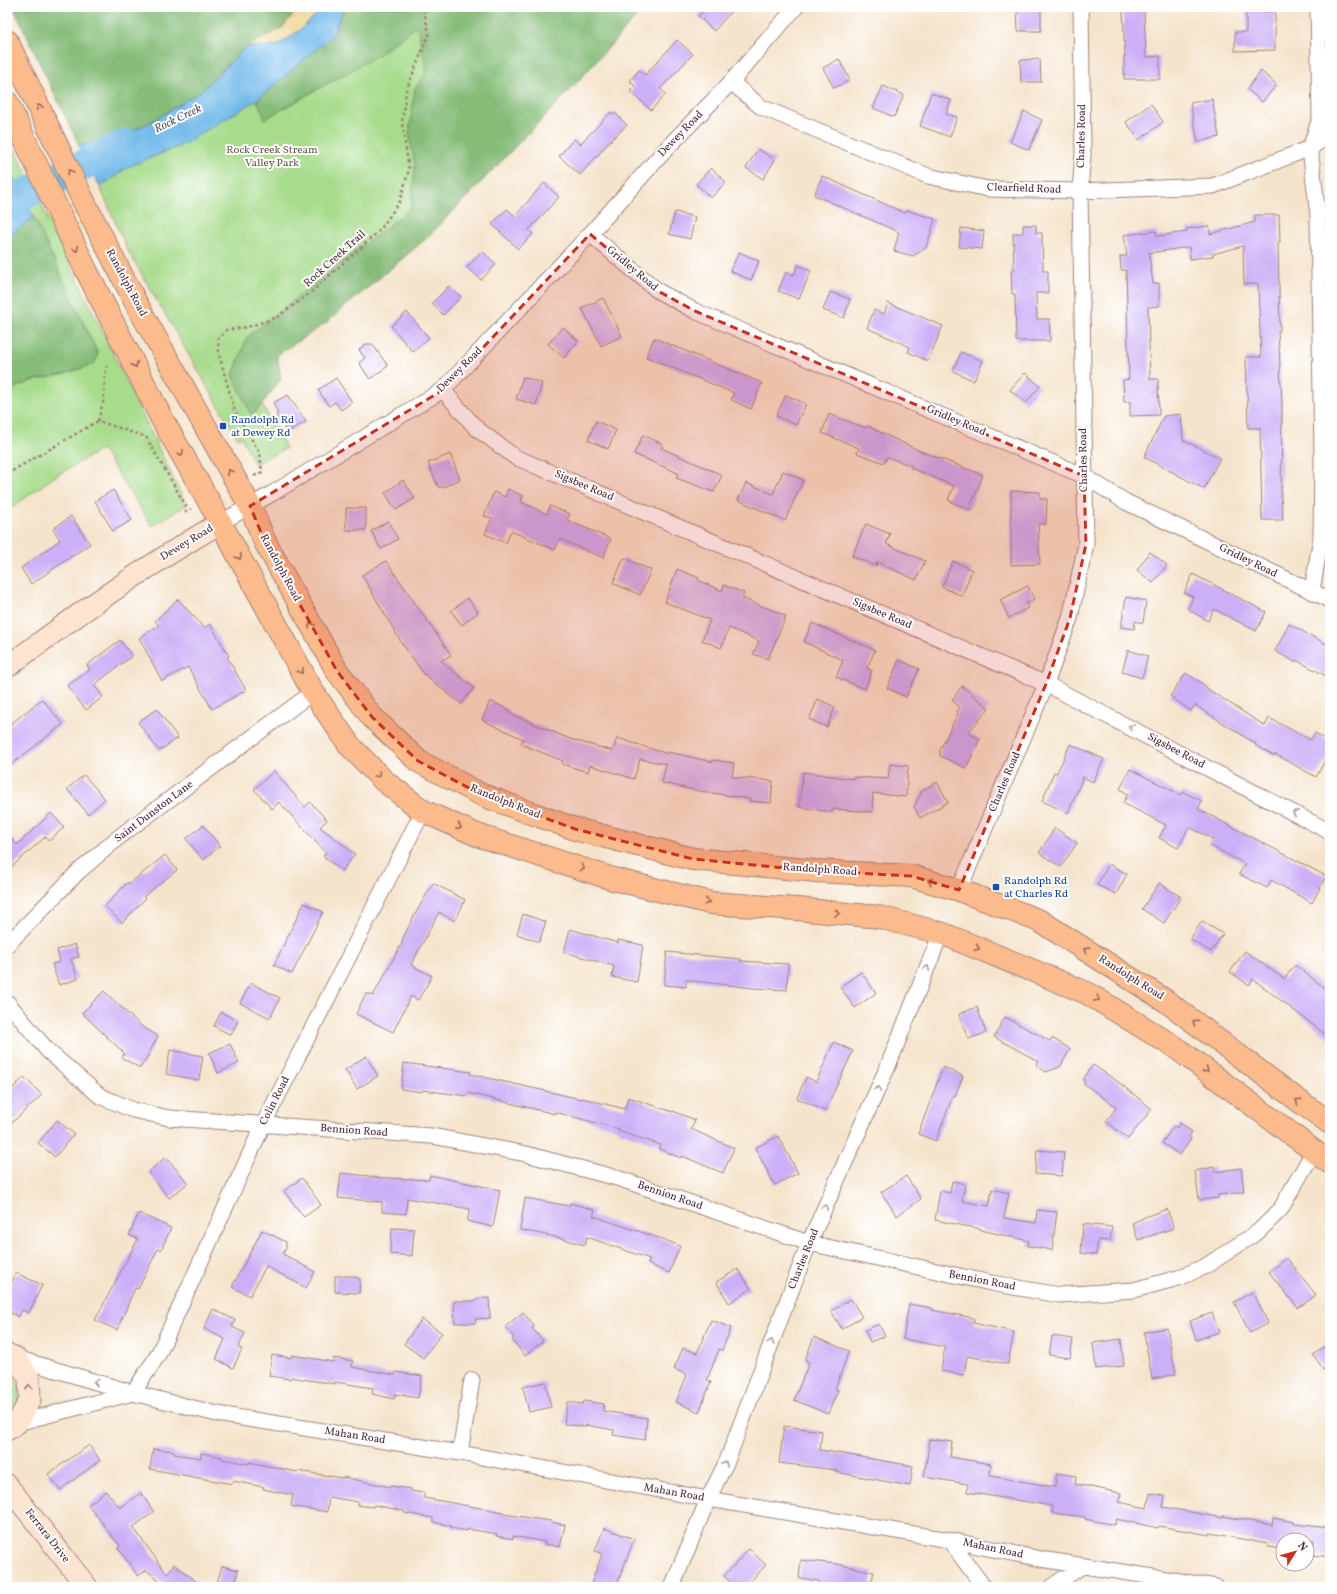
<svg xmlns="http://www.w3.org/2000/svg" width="1337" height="1594" font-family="Vollkorn,serif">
  <rect width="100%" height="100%" fill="#fff"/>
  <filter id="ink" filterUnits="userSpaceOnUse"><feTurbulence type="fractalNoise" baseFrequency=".025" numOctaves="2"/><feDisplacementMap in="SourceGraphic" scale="8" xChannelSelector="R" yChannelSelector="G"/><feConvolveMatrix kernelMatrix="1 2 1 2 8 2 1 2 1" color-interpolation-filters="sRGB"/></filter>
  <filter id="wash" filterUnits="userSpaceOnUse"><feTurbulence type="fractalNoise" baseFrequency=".012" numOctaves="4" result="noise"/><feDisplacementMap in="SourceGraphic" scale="16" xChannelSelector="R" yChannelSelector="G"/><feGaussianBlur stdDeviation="0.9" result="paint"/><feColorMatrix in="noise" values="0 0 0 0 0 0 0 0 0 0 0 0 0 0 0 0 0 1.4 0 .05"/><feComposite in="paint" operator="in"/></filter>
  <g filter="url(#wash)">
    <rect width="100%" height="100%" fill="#f5e4cc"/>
    <path fill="#a7dc8c" stroke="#787e5c" d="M35,7H625L425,226L238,361L286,448L255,464L241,436L238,439L127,249L100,187L116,175Z
      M7,133L186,505L152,526L102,449L54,477L7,511Z
      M7,1367L20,1386L18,1409L7,1416Z"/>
    <path fill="#85bc78" stroke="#686e52" d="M13,7H299L282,28L246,47L202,90L153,121L105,143L79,145Z
      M344,7H645L572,88L428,237L326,323L277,355L281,379L252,417L233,375L247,337L411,208L415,165L409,133L415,88L427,72L417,26L378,55L265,119L257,100L333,35Z
      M34,217L98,354L94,364L65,374L32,381L7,391V238Z"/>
    <path fill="#eeda9e" stroke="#9c7c64" d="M299,7H320V11L300,30L277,46L246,47L282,28Z"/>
    <path fill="#71baea" stroke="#5e6c8a" d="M320,7H344L333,35L257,100L182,145L128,167L100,187L79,145L105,143L153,121L202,90L246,47L277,46L300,30L320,11Z
      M10,173L34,217L7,238V175Z"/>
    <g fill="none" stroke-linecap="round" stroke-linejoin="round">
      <path stroke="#71baea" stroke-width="31" d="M7,203L125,144"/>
    </g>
    <g id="blocks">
      <path fill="#cbaff7" d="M707,7H735L714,31L698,16Z
        M1017,7H1041V31H1018Z
        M1246,7H1261L1262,12L1275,11V50L1235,51V32H1246Z
        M1123,10H1144L1146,57L1160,56V79H1124V57H1125Z
        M677,40L693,54L660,89L666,94L651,110L630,91L635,86L630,81L639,70L645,75Z
        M839,59L850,80L834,88L823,68Z
        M1040,59L1041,82H1021L1020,60Z
        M1261,71L1277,85L1262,102L1247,89Z
        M883,86L904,95L894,117L873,108Z
        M931,93L951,100L946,114L957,117L950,137L920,126Z
        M1212,99L1219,137L1198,142L1190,103Z
        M1151,104L1163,122L1139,140L1126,122Z
        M1024,111L1042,120L1029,150L1010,142Z
        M610,113H615L627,125L611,140L580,175L559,156L574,139L580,144Z
        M758,149L775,160L763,179L746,168Z
        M711,168L726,182L711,198L696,184Z
        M822,176L905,213L906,210L935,219L926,248L913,256L894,251L899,232L814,195Z
        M544,183L559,197L529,230L533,234L518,249L492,224L507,209L515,216Z
        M675,212L695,217L690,239L669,234Z
        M1255,215H1279L1280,242H1278L1280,331H1278L1282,404L1281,497L1283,520H1262L1260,428H1248L1246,357H1261L1258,284H1244L1243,246L1213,254V256L1190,259L1189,247L1149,253L1153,284L1159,283V306L1148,307L1150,379H1158L1159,415L1130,416V402H1124L1123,380L1129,379L1126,270H1121L1120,256H1127L1124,235L1156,231L1157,236L1187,232L1186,229L1209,226L1210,234L1255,222Z
        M1023,225H1036V233H1042L1043,271H1048V293H1036L1037,319H1049L1050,341H1016L1015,294H1012L1011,271H1014L1013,233H1023Z
        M961,228L984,231L982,249L959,247Z
        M482,251L496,264L481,280L467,267Z
        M739,252L759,261L751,280L730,271Z
        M798,265L811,271L799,299L778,291L786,272L794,275Z
        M449,286L461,297L443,315L432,303Z
        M830,292L850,299L844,318L823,310Z
        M603,298L622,336L601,346L582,308Z
        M888,303L943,326L928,361L908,352L910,347L867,328L874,310L884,314Z
        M407,312L429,338L413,352L391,326Z
        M563,327L578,341L564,358L548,344Z
        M654,338L762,383L751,409L731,400L734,393L646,357Z
        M366,344H372L388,366L370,379L359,363L365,358L359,350Z
        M961,352L983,361L974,381L953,371Z
        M1025,373L1040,386L1026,403L1010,390Z
        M523,377L542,383L536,405L516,399Z
        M336,378L352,402L341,410L335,402L329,406L318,390Z
        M288,395L306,422L287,432L276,414L278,413L273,403Z
        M786,395L806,404L796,425L776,416Z
        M829,414L866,428L867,426L918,450L983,475L969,510L948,500L954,486L911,468L912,466L887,457L884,463L857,453L859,448L822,433Z
        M1181,414L1183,440L1220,458L1204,489L1144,457L1164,416Z
        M596,421L616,430L608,449L588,440Z
        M643,435L663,444L661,448L722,475L714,492L676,478L678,473L634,454Z
        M450,454L460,479L444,487H438L428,463Z
        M783,471L803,480L785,521L738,500L746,483L773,494Z
        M403,480L415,498L396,510L385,493Z
        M508,489L523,496L521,502L547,514L550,506L570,514L567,520L611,539L603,558L560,539L555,550L511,531L506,543L485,534L492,518L484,516L494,492L505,497Z
        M113,490L132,520L113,531L95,501Z
        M1011,491L1040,492V499H1047L1046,524H1038L1040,564L1011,565Z
        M346,508H366V530H346Z
        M71,516L90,544L31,584L21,568L60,540L53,529Z
        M388,521L398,539L381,549L371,531Z
        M866,524L890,534L886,544L925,561L916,580L877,562L876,566L852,556Z
        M1150,552L1167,565L1153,583L1137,570Z
        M624,558L651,570L640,595L613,583Z
        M386,561L451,655L441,661L474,688L461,704L424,674L401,642L362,575Z
        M953,561L972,570L962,596L942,587Z
        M677,569L699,578L698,580L722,591L724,585L744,593L742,598L786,616L768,659L753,654L759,641L729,628L721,648L702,640L710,620L665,602Z
        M1193,574L1266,612L1256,631L1214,609L1208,621L1188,609L1193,597L1184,593Z
        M1028,586L1034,599L1026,603L1028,608L1009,618L1000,600Z
        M1126,597L1146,601L1143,623L1135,621L1134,629L1121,627Z
        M467,598L478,612L462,625L451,611Z
        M178,599L204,628L210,624L229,656L227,657L246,690L212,709L188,667L162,681L139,638L159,625L155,621Z
        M812,623L875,650L867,668L872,671L865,689L836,677L843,660L804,642Z
        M1289,624L1330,646V678L1296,660L1295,662L1275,651Z
        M120,640L132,656L94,685L103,697L86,710L67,686L90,670L87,665Z
        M1128,650L1148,656L1142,678L1122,672Z
        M899,660L919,669L906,697L887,688Z
        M1186,673L1207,687L1206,688L1265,726L1269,718L1311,740L1315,733L1330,742V752L1316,777L1275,754L1274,756L1255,745L1256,744L1195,705L1191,711L1170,696Z
        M962,686L989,708L968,733L980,739L966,768L940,756V750L958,713L956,712L960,707L952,700Z
        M42,699L63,724L7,768V727Z
        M818,699L835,707L827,727L809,719Z
        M490,701L510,710L509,713L570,739L613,751L617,738L668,754V752L713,762V760L734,763L732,777L773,781L771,803L749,801L750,799L694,790L662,783L666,764L640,759L634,779L590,765L588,772L562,764L563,761L521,744L523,739L482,720Z
        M157,709L178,738L159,751L138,722Z
        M1070,744L1104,759L1093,782L1083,777L1068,813L1042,801L1054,772L1057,773Z
        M890,764L908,766L906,797L873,793L872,812L833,809L832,812L799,807L803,772L853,779V777L888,779Z
        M1130,769L1181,795L1183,792L1202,801L1198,809L1326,876L1312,903L1271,880L1267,888L1239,874L1245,864L1209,845L1213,839L1189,827L1178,848L1159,838L1166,825L1123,803L1128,794L1120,789Z
        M274,771L305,807L310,802L327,820L320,827L355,854L342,871L323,856L326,853L279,802L272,809L254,789Z
        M84,775L105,799L88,814L67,789Z
        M937,782L948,802L920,818L914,807L922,791Z
        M51,813L64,827L49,841L45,837L7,871V833L17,845Z
        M203,825L220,846L203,860L186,839Z
        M1055,828L1077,843L1061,867L1039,853Z
        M165,855L177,870L143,897L145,899L122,923L105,906L128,882L129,884Z
        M1109,864L1127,874L1116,894L1097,885Z
        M433,883L465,900L455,921L439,912L411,965L432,976L418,1000L411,996L393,1032L356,1014L366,993L373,996L403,941L402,940L413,918Z
        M1159,883L1181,897L1164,923L1142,909Z
        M304,903L323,912L292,974L274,965Z
        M523,914L546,922L539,942L517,934Z
        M1202,921L1223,934L1211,952L1190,939Z
        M570,929L618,943V940L643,945L637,982L612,977L614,966L564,952Z
        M75,944L79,957L71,959L78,979L59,985L52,964L60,962L57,950Z
        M1245,951L1284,979L1295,965L1330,992V1038L1253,979L1249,985L1230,972Z
        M667,952L741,959L740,961L788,964L787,990L753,988L686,980V987L664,985Z
        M861,972L876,993L855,1008L840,987Z
        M251,983L280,998L270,1018L240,1003Z
        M104,991L141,1026L158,1036L144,1063H143L140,1068L122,1058L124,1053L82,1013Z
        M977,1007L986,1033L968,1039L959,1014Z
        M221,1012L238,1021L231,1035L214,1026Z
        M1005,1017L1050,1041L1052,1038L1070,1049L1060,1067L1046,1072L1036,1065L1038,1061L994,1037Z
        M834,1042L853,1051L825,1111L797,1098L806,1077L816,1082Z
        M230,1044L239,1063L218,1073L209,1053Z
        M170,1050L203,1056L199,1080L166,1074Z
        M366,1056L378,1076L357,1089L345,1070Z
        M404,1063L471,1072L470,1074L581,1099L582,1098L625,1109L628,1097L673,1112V1111L695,1120L691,1129L734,1148L723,1173L682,1156L681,1158L659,1149L661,1145L618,1131L619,1129L555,1112V1114L468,1093L467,1096L423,1090L422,1092L401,1089Z
        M1093,1065L1121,1084L1152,1109L1128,1139L1106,1121L1117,1107L1084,1084V1078Z
        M943,1067L963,1076L955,1096L953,1095L936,1141L918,1134Z
        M24,1077L42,1095L7,1127V1094Z
        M57,1120L74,1134L55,1157L38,1143Z
        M1180,1123L1192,1132L1189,1137L1191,1139L1180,1155L1162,1143L1174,1126L1177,1128Z
        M778,1136L798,1173L775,1185L755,1148Z
        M1037,1150L1064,1152L1062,1176L1035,1174Z
        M166,1157L188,1183L169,1198L148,1172Z
        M1214,1167L1215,1172L1241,1168L1244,1192L1218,1195V1198L1199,1200L1195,1171Z
        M341,1173L369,1176V1177L429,1180L430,1175L500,1190L493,1227L467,1221L470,1209L407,1198L406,1214L382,1212V1202L338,1198Z
        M906,1176L921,1199L897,1216L881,1192Z
        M302,1178L321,1205L304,1217L284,1191Z
        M952,1181L965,1184L962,1201L989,1206L992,1189L1009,1193L1004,1218L1036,1223L1037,1210L1057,1212L1052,1250L1028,1246L1029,1241L981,1230V1229L935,1220L940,1191L950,1193Z
        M525,1198L569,1206L570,1203L595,1210L593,1216L665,1240L680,1246L669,1273L648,1264L650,1259L587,1237L585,1245L552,1236L520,1230Z
        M1167,1209L1174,1228L1138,1240L1132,1223L1142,1219V1218Z
        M139,1213L171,1228L161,1250L158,1249L138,1289L135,1288L117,1330L95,1320L138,1239L129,1235Z
        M1083,1224L1112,1227L1110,1241L1098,1240L1096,1255L1081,1253Z
        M392,1228L414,1229L412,1256L390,1254Z
        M262,1230L286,1242V1248L283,1254L315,1272L306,1288L266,1266L250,1296L232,1287Z
        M1287,1258L1316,1295L1298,1308L1269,1272Z
        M738,1269L751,1289L729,1303L716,1282Z
        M16,1273L42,1285L29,1313L22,1310L19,1317L7,1311V1293Z
        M335,1276H353L360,1279L359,1293L335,1292Z
        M1253,1292L1268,1323L1250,1333L1234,1302Z
        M489,1298L490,1318L475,1319L476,1323H455L454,1301H476V1299Z
        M851,1299L862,1317L842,1329L831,1311Z
        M909,1304L932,1308V1310L974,1318L973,1323L1014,1332L1008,1364L967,1356L964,1375L941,1371L945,1347L903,1339Z
        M213,1309L235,1320L232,1327L245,1333L238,1348L242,1349L233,1368L216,1359L225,1339L204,1329Z
        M523,1312L534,1326L532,1328L543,1341L525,1356L512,1340L514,1338L505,1327Z
        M1212,1313L1219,1332L1196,1340L1190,1321Z
        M422,1319L442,1333L423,1358L404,1344Z
        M711,1320L731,1328L722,1350L719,1349L707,1380L711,1382L699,1412L676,1402L687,1375L674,1369L683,1348L697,1353Z
        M879,1324L885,1336L870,1342L865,1330Z
        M1167,1328L1176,1374L1152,1379L1144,1332Z
        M1052,1336L1073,1339L1070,1358L1049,1355Z
        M814,1337L849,1351L835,1389L838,1390L828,1414L794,1400L809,1362L805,1360Z
        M1121,1339L1124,1366L1096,1369L1093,1343Z
        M1330,1343V1378L1313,1355Z
        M272,1355L291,1358L292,1355L333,1362L334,1358L353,1361L352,1367L395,1375L396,1372L422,1376L418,1398L395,1394L394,1399L372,1394L373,1388L335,1382V1384L302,1379L291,1377L290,1379L269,1376Z
        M545,1382L551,1407L529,1412L523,1387Z
        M584,1401L604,1404L603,1411L647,1418L645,1440L613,1435L614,1430L586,1425V1427L564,1424L567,1402L583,1404Z
        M784,1426L822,1431L820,1450L913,1466L910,1486L836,1472V1470L779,1463Z
        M930,1439L952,1442L950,1457L991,1464L990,1476L1055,1487L1057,1473L1076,1476L1075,1484L1121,1493L1119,1502L1147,1508L1150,1493L1165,1496L1163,1507L1223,1518V1516L1272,1525L1273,1518L1294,1522V1524L1330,1528V1557L1312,1555L1314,1540H1283V1549L1268,1547V1544L1210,1533V1535L1159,1526L1158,1528L1116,1519L1115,1525L1085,1519V1517L1052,1513V1506L967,1492L968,1484L924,1477Z
        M89,1445L100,1460L60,1490L48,1474Z
        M153,1449L174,1451V1454L201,1458V1453L222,1457V1459L249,1464V1462L297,1472V1471L343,1478V1477L390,1487V1486L411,1489V1491L424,1493V1498L503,1512V1514L551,1521V1522L565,1525L560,1547L544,1544L545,1542L513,1536V1539L496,1536L497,1534L467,1529V1531L451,1528V1526L433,1522V1518L404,1513V1511L374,1505L373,1507L357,1505L358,1502L329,1497L327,1512L291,1506L293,1495L263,1489L264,1487L233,1481L232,1484L150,1469Z
        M106,1491L120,1508L141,1493L154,1512L133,1527L167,1574L174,1564L203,1587H168L146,1570L138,1576L118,1548L120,1546L88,1505Z
        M604,1528L634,1539L616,1587H590L602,1554L595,1551Z
        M749,1549L766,1565L745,1587H735L724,1576Z
        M801,1560L837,1564L874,1572L870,1587H819V1581L799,1578Z
        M222,1566L238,1570L234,1587H216Z"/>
    </g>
  </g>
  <g filter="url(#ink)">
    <use href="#blocks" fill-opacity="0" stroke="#a0827c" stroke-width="1"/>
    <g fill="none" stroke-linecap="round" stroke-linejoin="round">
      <defs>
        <path id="street" d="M731,82L761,107L928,176L988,189L1080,191L1213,186L1310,148L1330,134
          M590,234L658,291L695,311L1084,476L1126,502L1330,600
          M443,390L476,428L515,457L1046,684L1330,832
          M220,523L273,493L443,390L590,234L668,147L731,82L796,7
          M1312,591L1321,537L1322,456L1318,215L1310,148L1320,118L1318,7
          M959,890L1046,684L1070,618L1086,544L1080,191L1083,154L1081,7
          M7,945L77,873L119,837L313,692
          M7,1002L48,1051L100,1096L133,1110L169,1118L432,1136L526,1154L617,1178L809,1243L991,1283L1059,1295L1134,1290L1178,1278L1206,1266L1259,1231L1280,1210L1314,1151
          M16,1358L133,1393L158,1355L263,1125L423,811
          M17,1423L133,1393L217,1414L460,1453L708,1499L949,1540L1041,1559L1216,1587
          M460,1453L472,1380
          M949,1540L984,1587
          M672,1587L708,1499L727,1461L809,1243L888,1066L941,933
          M1051,1587L1082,1566"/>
        <path id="secondary" d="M7,667C76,615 146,566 220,523
          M7,1354L16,1358L29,1378L30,1400L17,1423L7,1430
          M7,1485L87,1587"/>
        <path id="primary" d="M7,41L84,202L136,303L250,506L265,542L337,671L372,717L418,761L482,795L575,829L693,859L816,871L911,876L959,890L1040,921L1166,1001L1299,1101L1330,1123
          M7,102L86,270L162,419L208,500L313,692L350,746L383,780L423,811L477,835L613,879L711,903L797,909L879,917L941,933L1087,993L1175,1047L1330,1163"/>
      </defs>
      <use href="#street" stroke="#a0827c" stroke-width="17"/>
      <use href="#secondary" stroke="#a0827c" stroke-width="23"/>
      <use href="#primary" stroke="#a0827c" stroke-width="24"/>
      <path stroke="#a0827c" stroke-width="2.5" stroke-dasharray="3 3" stroke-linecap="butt" d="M98,421L104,399L105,375L107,366
        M7,474L98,421L146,437L186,506V512L191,509
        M254,476L262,472L260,453L235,412L219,354L218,339L226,330L248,327L277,317L309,294L380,230L400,201L409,170L402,122L406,91L429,34L423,7"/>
      <use href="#street" stroke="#fff" stroke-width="15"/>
      <use href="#secondary" stroke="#fde4d1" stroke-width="21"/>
      <use href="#primary" stroke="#fbbb8c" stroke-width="22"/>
    </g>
    <defs><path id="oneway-chevron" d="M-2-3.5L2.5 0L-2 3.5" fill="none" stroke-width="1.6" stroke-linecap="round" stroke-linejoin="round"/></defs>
    <g stroke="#9a6557">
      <use href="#oneway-chevron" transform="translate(39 107) rotate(-116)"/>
      <use href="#oneway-chevron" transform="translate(70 172) rotate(-116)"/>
      <use href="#oneway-chevron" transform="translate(76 249) rotate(64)"/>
      <use href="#oneway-chevron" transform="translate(135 365) rotate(63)"/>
      <use href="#oneway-chevron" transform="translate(181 453) rotate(61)"/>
      <use href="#oneway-chevron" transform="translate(230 472) rotate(-120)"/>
      <use href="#oneway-chevron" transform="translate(239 557) rotate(61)"/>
      <use href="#oneway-chevron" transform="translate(311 625) rotate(-119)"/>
      <use href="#oneway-chevron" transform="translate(301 671) rotate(61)"/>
      <use href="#oneway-chevron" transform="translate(378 775) rotate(46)"/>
      <use href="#oneway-chevron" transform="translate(459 827) rotate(24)"/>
      <use href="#oneway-chevron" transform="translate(582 868) rotate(18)"/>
      <use href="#oneway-chevron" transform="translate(930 881) rotate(-164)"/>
      <use href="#oneway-chevron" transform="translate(707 902) rotate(12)"/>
      <use href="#oneway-chevron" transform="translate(837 913) rotate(6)"/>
      <use href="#oneway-chevron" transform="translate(977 948) rotate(22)"/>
      <use href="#oneway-chevron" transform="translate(1086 950) rotate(-148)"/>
      <use href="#oneway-chevron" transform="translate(1097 999) rotate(31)"/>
      <use href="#oneway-chevron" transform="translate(1195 1022) rotate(-143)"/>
      <use href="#oneway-chevron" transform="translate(1206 1070) rotate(37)"/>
      <use href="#oneway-chevron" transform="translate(1298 1101) rotate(-144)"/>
    </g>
    <g stroke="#ae9aa0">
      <use href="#oneway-chevron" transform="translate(1131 727) rotate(-152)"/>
      <use href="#oneway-chevron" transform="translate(1295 813) rotate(-152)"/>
      <use href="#oneway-chevron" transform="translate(927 968) rotate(-68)"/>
      <use href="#oneway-chevron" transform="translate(878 1089) rotate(-66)"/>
      <use href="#oneway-chevron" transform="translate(825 1207) rotate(-66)"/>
      <use href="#oneway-chevron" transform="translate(771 1342) rotate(-69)"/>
      <use href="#oneway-chevron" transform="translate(96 1382) rotate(-163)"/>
      <use href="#oneway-chevron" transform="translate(725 1464) rotate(-65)"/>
    </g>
    <use stroke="#a4827e" href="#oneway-chevron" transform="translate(29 1387) rotate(-93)"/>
  </g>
  <path fill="#c8321e" fill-opacity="0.2" stroke="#c8321e" stroke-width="3" stroke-dasharray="8 5" stroke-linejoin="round" d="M590,234L658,291L695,311L1084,476L1086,544L1070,618L1046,684L959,890L911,876L816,871L693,859L575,829L482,795L418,761L372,717L337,671L265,542L250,506L443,390Z"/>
  <g fill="#1a4fb4" stroke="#fff" stroke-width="1.5">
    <rect x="219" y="422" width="8" height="8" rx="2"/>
    <rect x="992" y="883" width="8" height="8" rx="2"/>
  </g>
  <g text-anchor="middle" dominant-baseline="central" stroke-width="4" stroke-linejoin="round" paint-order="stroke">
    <g font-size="11" fill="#4a1f2b" stroke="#fff">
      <text transform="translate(681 134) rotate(-46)">Dewey Road</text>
      <text transform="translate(1082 136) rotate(-89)">Charles Road</text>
      <text transform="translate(1024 189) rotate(2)">Clearfield Road</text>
      <text transform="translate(335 259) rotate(-42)">Rock Creek Trail</text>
      <text transform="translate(632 269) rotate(40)">Gridley Road</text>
      <text transform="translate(126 283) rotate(62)">Randolph Road</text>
      <text transform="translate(460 370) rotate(-45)">Dewey Road</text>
      <text transform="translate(956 421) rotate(23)">Gridley Road</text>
      <text transform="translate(1084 460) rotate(-91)">Charles Road</text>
      <text transform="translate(584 486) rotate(23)">Sigsbee Road</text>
      <text transform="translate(187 543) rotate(-31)">Dewey Road</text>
      <text transform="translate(1248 561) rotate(26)">Gridley Road</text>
      <text transform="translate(280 568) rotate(62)">Randolph Road</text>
      <text transform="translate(882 614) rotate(23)">Sigsbee Road</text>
      <text transform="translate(1176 751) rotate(28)">Sigsbee Road</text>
      <text transform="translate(1005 782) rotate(-67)">Charles Road</text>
      <text transform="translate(505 802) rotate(22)">Randolph Road</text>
      <text transform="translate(154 812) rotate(-37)">Saint Dunston Lane</text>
      <text transform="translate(820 870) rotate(4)">Randolph Road</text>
      <text transform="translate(1131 978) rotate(32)">Randolph Road</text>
      <text transform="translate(275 1101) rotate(-63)">Colin Road</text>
      <text transform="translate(354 1131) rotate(4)">Bennion Road</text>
      <text transform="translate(670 1196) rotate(19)">Bennion Road</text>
      <text transform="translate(804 1259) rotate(-68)">Charles Road</text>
      <text transform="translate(982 1281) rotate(11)">Bennion Road</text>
      <text transform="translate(355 1436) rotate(9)">Mahan Road</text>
      <text transform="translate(674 1493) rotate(10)">Mahan Road</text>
      <text transform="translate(47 1536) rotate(52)">Ferrara Drive</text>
      <text transform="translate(993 1549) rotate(12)">Mahan Road</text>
    </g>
    <g font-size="11" fill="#665848" stroke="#fff">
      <text x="272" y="150">Rock Creek Stream<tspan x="272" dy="13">Valley Park</tspan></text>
    </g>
    <g font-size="11" fill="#164399" stroke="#fff" text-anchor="start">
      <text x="231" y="420">Randolph Rd<tspan x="231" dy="13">at Dewey Rd</tspan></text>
      <text x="1004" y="881">Randolph Rd<tspan x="1004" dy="13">at Charles Rd</tspan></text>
    </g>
    <g font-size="12" font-style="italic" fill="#58556e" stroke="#fff">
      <text transform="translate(178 119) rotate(-26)">Rock Creek</text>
    </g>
  </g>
  <rect width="1337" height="1594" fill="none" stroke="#fff" stroke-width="24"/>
  <g transform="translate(1295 1552) rotate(53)"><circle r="19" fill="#ffffff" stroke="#b7a5aa"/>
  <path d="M0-3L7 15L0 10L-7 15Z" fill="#c8321e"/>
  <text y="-6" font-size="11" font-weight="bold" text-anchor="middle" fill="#4a1f2b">N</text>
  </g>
</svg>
